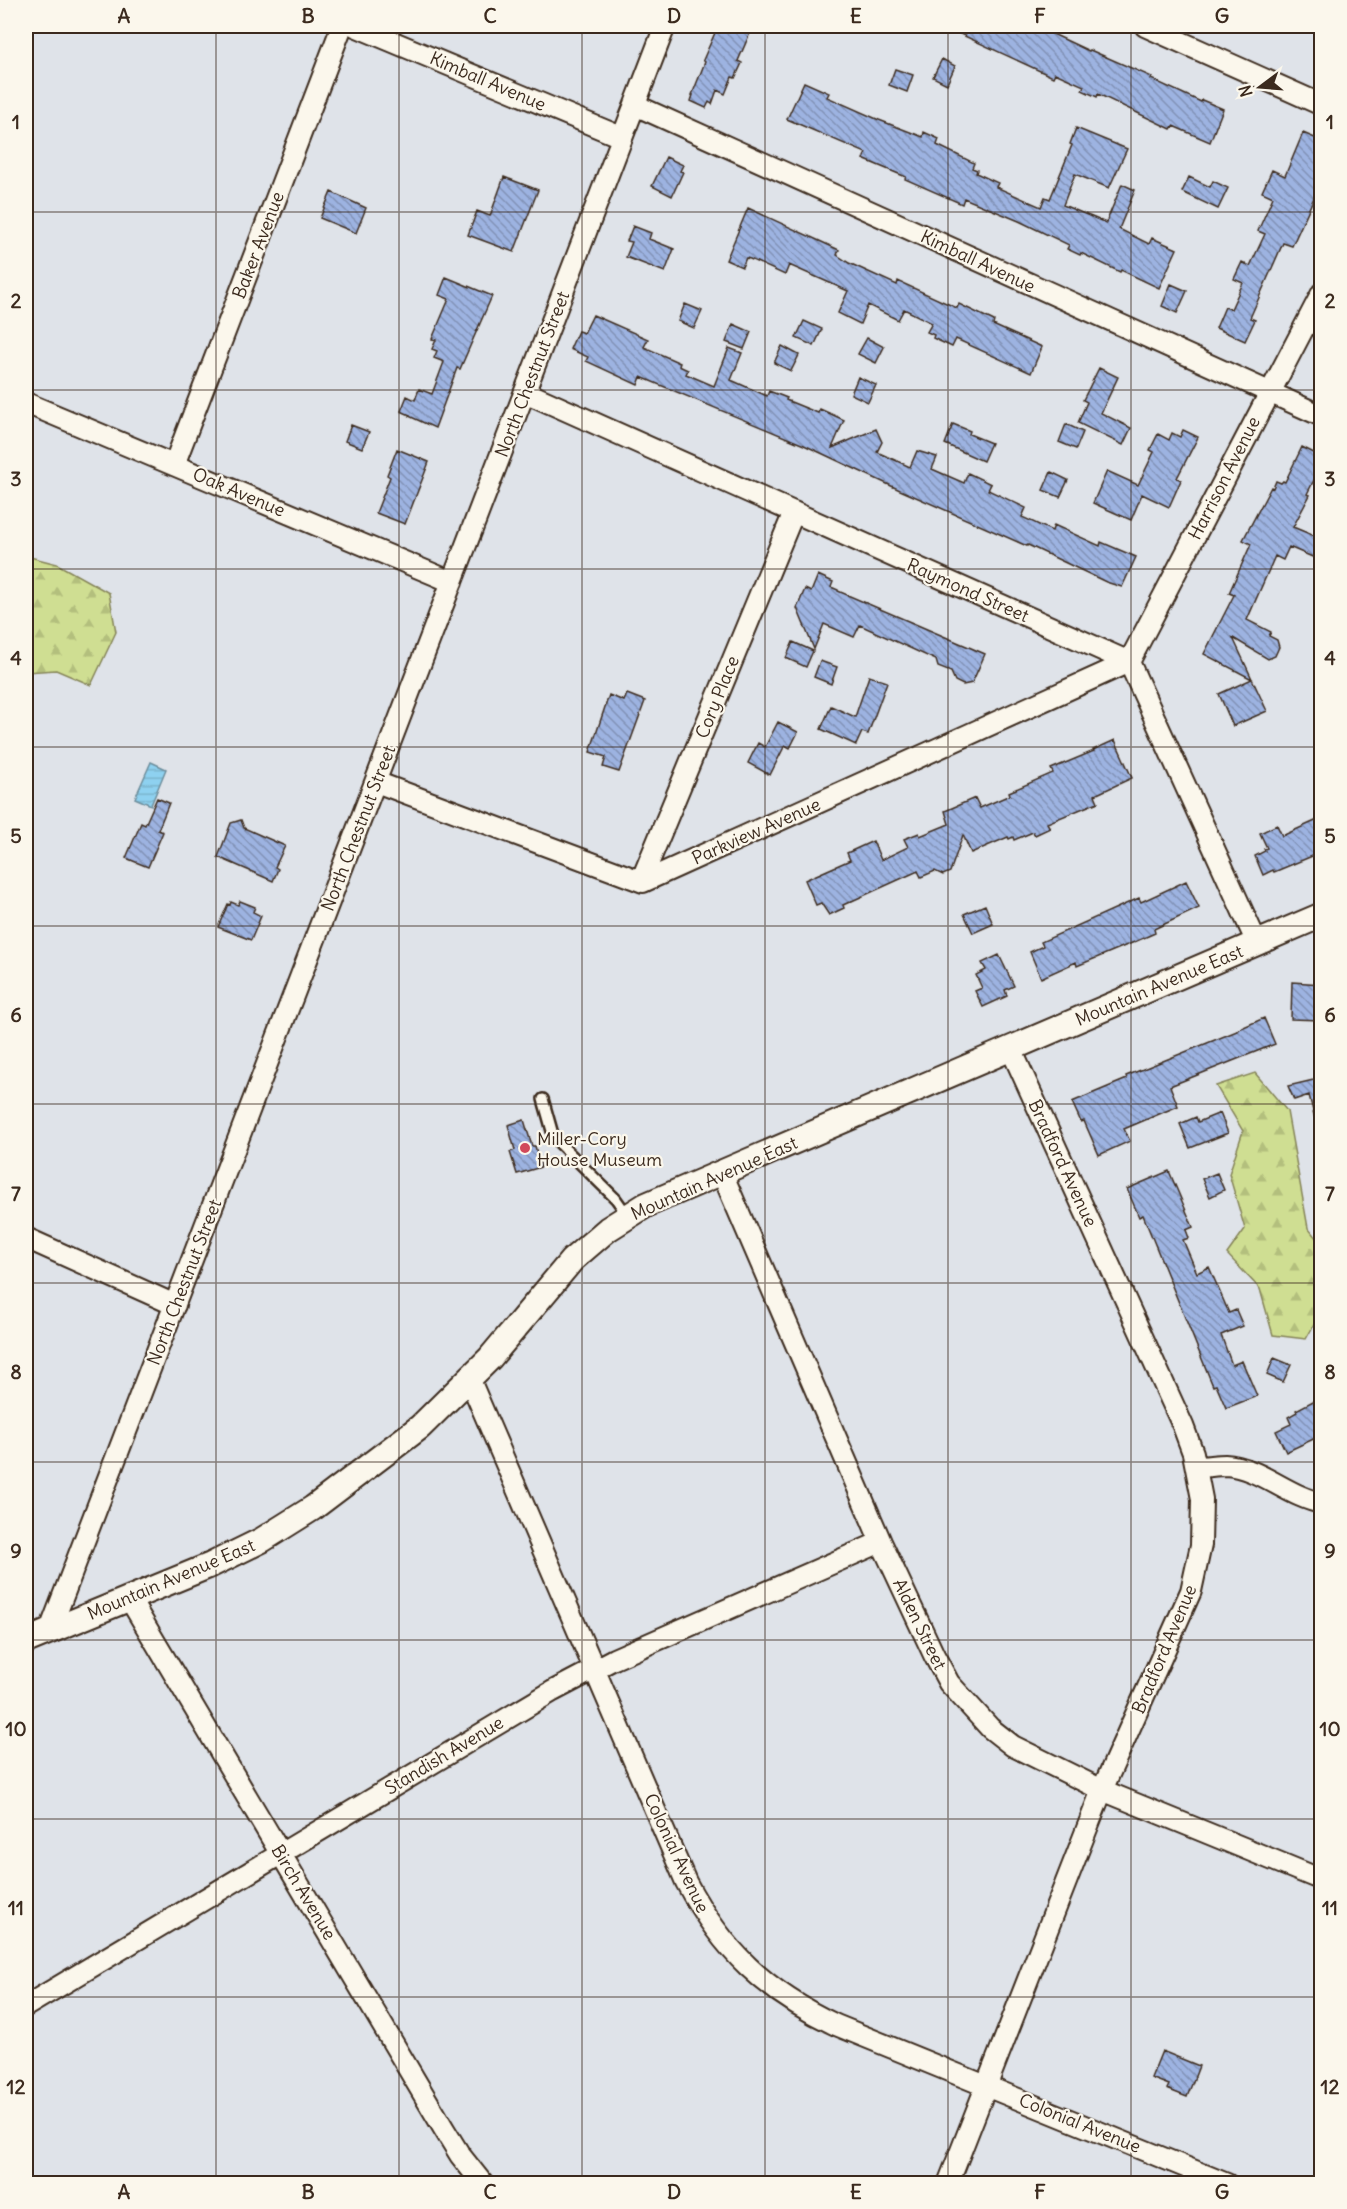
<svg xmlns="http://www.w3.org/2000/svg" width="1347" height="2209" font-family="Delius,sans-serif">
  <defs>
    <pattern id="forest-firs" width="22" height="20" patternUnits="userSpaceOnUse" patternTransform="scale(1.5)"><rect width="22" height="20" fill="#cfde92"/><path d="M5 1l3.5 6h-7zM16 11l3.5 6h-7z" fill="#b3bf7d"/></pattern>
    <pattern id="water-rules" width="6" height="5" patternUnits="userSpaceOnUse" patternTransform="scale(1.5)"><rect width="6" height="5" fill="#8ed1f0"/><path d="M0 2.5h6" fill="none" stroke="#7bb4cd"/></pattern>
    <pattern id="building-back-hatch" width="6" height="6" patternUnits="userSpaceOnUse" patternTransform="scale(1.5)"><rect width="6" height="6" fill="#9db3e1"/><path d="M-1 5l2 2M0 0l6 6M5-1l2 2" fill="none" stroke="#8192b6"/></pattern>
  </defs>
  <rect width="100%" height="100%" fill="#dfe3e9"/>
  <filter id="ink" filterUnits="userSpaceOnUse"><feTurbulence type="fractalNoise" baseFrequency=".0167" numOctaves="2"/><feDisplacementMap in="SourceGraphic" scale="12" xChannelSelector="R" yChannelSelector="G"/><feConvolveMatrix kernelMatrix="1 2 1 2 8 2 1 2 1" color-interpolation-filters="sRGB"/></filter>
  <g filter="url(#ink)">
    <path fill="url(#forest-firs)" stroke="#858458" stroke-width="1.5" d="M26,556L57,564L109,593L116,632L91,685L56,670L26,672Z
      M1255,1073L1287,1111L1308,1228L1321,1244V1312L1306,1339L1273,1335L1260,1289L1227,1254L1245,1229L1229,1174L1243,1131L1216,1086Z"/>
    <path fill="url(#water-rules)" stroke="#6d8e9c" stroke-width="1.5" d="M151,762L166,769L151,805L135,798Z"/>
    <path fill="url(#building-back-hatch)" stroke="#3b2a1e" stroke-width="1.5" d="M718,26H753L738,61L742,63L735,78L732,77L725,94L717,90L712,104L709,102L706,108L691,101L693,95H692L705,62L703,60Z
      M943,26H1036L1089,51L1090,50L1152,77L1151,79L1201,102L1202,100L1223,109L1210,142L1173,126L1171,129L1098,94L1097,97L1082,90L1084,86L1055,73L1053,77Z
      M942,59L955,66L947,84L933,77Z
      M895,69L913,75L907,92L889,85Z
      M804,82L829,93L827,97L879,120L923,137L924,132L939,139L937,145L974,163L972,168L977,170L976,173L998,183L996,187L1041,207L1045,197L1050,199L1072,145L1070,144L1076,128L1127,149L1109,188L1075,174L1063,205L1106,223L1122,184L1135,190L1119,229L1149,244L1152,238L1177,249L1159,288L1121,270L1120,272L1081,253L1080,255L1067,249L1069,245L1019,221L964,198L962,204L905,179L906,177L863,159L866,153L787,119Z
      M1303,133L1322,141V180L1292,246L1283,243L1250,318L1255,320L1245,341L1216,328L1225,307L1231,309L1243,283L1234,279L1242,262L1250,266L1265,234L1258,231L1273,197L1262,192L1272,170L1285,176Z
      M666,157L683,165L680,171L683,172L672,196L652,186Z
      M504,177L538,190L514,252L468,235L477,211L490,216Z
      M1189,177L1210,187L1213,181L1228,188L1218,209L1182,192Z
      M331,192L366,208L356,233L320,218Z
      M748,208L839,250L837,255L849,263L897,285L898,281L957,308L959,304L994,321L993,325L1042,347L1031,373L956,339L952,347L933,338L934,335L927,332L932,323L904,309L898,320L868,305L860,324L838,313L848,291L789,265L785,275L750,259L746,258L742,267L726,260Z
      M633,226L651,233L649,239L674,249L665,272L626,257L632,242L627,241Z
      M446,277L492,296L460,369L457,368L435,428L409,416L410,415L401,411L407,396L415,400L419,389L432,394L444,362L434,358L437,351L432,349L436,340L432,339L449,299L439,295Z
      M1171,284L1187,291L1177,313L1162,306Z
      M685,304L702,311L694,328L678,321Z
      M593,315L648,339L644,347L680,363L679,366L688,370L686,374L714,386L729,348L742,353L731,380L767,396L769,391L787,398L786,400L818,413L820,409L844,420L832,448L876,429L882,442L877,452L910,467L917,451L937,457L932,469L964,483L968,473L991,484L988,490L1026,508L1022,517L1052,531L1054,525L1100,546L1101,542L1136,557L1122,587L1106,582L1028,545L1027,546L900,490L804,445L641,377L638,385L586,361L588,357L570,349L578,331L584,333Z
      M804,321L822,329L814,346L796,338Z
      M733,324L751,332L744,349L726,342Z
      M867,338L884,347L876,363L858,354Z
      M782,346L799,355L791,371L774,363Z
      M1099,368L1118,377L1101,413L1131,428L1123,445L1078,423L1087,402L1083,400Z
      M858,377L876,385L868,402L851,394Z
      M953,424L970,431L969,434L991,443L983,461L945,444Z
      M1066,424L1083,432L1076,449L1059,442Z
      M351,425L369,432L362,448L345,441Z
      M1183,430L1198,437L1177,478L1181,480L1169,507L1142,494L1131,520L1093,503L1107,471L1138,485L1154,452L1150,450L1158,434L1169,440L1172,433L1180,437Z
      M1302,447L1322,457V464L1307,494L1310,495L1293,527L1322,539V561L1289,547L1283,560L1275,556L1247,620L1271,632L1269,636L1277,640L1279,647L1275,656L1268,659L1233,638L1267,711L1233,726L1219,694L1252,679L1204,654L1234,595L1229,593L1251,544L1243,540L1271,487L1273,488L1276,481L1281,483L1283,481L1285,482Z
      M397,449L429,462L405,524L376,513L390,477L387,475Z
      M1051,472L1068,480L1060,497L1043,490Z
      M818,575L833,582L831,587L838,590V591L985,654L972,683L963,685L955,681L951,672L938,667L936,660L860,625L854,637L824,624L814,649L797,608L805,589L811,592Z
      M793,642L813,651L806,667L786,658Z
      M820,661L837,667L831,684L814,677Z
      M869,676L887,682L868,734L862,732L856,745L821,729L831,706L855,717Z
      M627,694L645,701L619,772L603,767L606,757L590,752L609,695L624,701Z
      M778,722L798,732L790,748L785,745L770,775L748,763L758,743L765,747Z
      M1115,740L1132,778L1095,795L1098,802L1047,823L1050,828L1035,835L1033,832L1014,840L1013,837L1009,839L1008,837L971,853L963,835L950,872L943,875L935,871L921,877L918,871L843,905L844,908L829,915L821,903L816,905L805,880L850,860L847,853L873,841L881,860L908,847L904,839L919,833L920,836L949,824L945,811L975,798L980,808L1010,795L1009,792L1053,773L1051,769L1094,751L1093,750Z
      M157,798L169,803L158,830L163,832L148,867L126,858L141,823L145,825Z
      M1322,818V852L1274,872L1273,870L1263,875L1255,856L1265,851L1264,849L1267,848L1260,833L1277,825L1282,836Z
      M241,820L244,828L285,846L275,867L278,869L273,881L218,857L231,823Z
      M1186,881L1199,908L1154,929L1155,933L1132,943L1077,966L1076,962L1041,978L1030,952L1043,946L1041,942L1139,898L1141,902Z
      M240,901L255,907L253,912L261,916L251,940L218,927L228,904L230,905L231,902L238,905Z
      M985,905L993,924L973,933L964,914Z
      M999,955L1014,986L1005,990L1007,996L983,1007L975,991L982,988L976,975L986,970L982,963Z
      M1292,982L1322,984V1020L1291,1019Z
      M1264,1018L1275,1044L1170,1086L1178,1106L1124,1129L1130,1141L1099,1155L1084,1121L1081,1122L1072,1102L1127,1079L1126,1076L1237,1031V1030Z
      M1322,1078V1122L1316,1123L1309,1095L1294,1100L1288,1086Z
      M1220,1113L1228,1133L1190,1148L1180,1124L1196,1117L1198,1122Z
      M524,1120L532,1146H535L541,1167L517,1174L510,1152L515,1150L508,1125Z
      M1169,1171L1193,1227L1186,1230L1189,1238L1183,1240L1197,1273L1209,1267L1229,1313L1236,1310L1243,1326L1221,1335L1232,1365L1242,1361L1257,1396L1226,1408L1216,1385L1213,1386L1143,1215L1139,1217L1127,1189Z
      M1217,1173L1224,1190L1210,1197L1202,1179Z
      M1274,1358L1291,1365L1283,1382L1267,1375Z
      M1315,1400L1322,1414V1435L1286,1452L1276,1431L1291,1424L1288,1417L1297,1412L1296,1410Z
      M1162,2051L1199,2066L1187,2097L1167,2089L1169,2085L1151,2078Z"/>
    <g fill="none" stroke-linecap="round" stroke-linejoin="round">
      <defs>
        <path id="service" d="M543,1099L554,1138L616,1199L628,1216"/>
        <path id="minor" d="M355,26L621,137
          M1145,26L1322,105
          M635,105L1322,416
          M525,392L1129,662L1257,943
          M26,403L452,582
          M174,465L342,26
          M376,782L643,882L1129,662L1322,293
          M641,881L794,512
          M722,1173L881,1542L934,1655L949,1683L990,1728L1013,1746L1102,1790L1322,1880
          M26,1238L175,1305
          M469,1378L686,1882C722,1950 766,1992 836,2025L1227,2184
          M1197,1467C1206,1467 1216,1465 1225,1465C1260,1467 1288,1497 1322,1503
          M129,1598L444,2129L460,2155L483,2184
          M50,1630L665,26
          M26,2006L553,1691L614,1659L881,1542
          M948,2184L1102,1790L1191,1591L1201,1545L1202,1499L1193,1453L1183,1426L1011,1049"/>
        <path id="tertiary" d="M26,1641L211,1565L262,1540L313,1508L420,1427L490,1358L572,1260L608,1229L646,1205L1322,915"/>
      </defs>
      <use href="#service" stroke="#3b2a1e" stroke-width="14"/>
      <use href="#minor" stroke="#3b2a1e" stroke-width="24"/>
      <use href="#tertiary" stroke="#3b2a1e" stroke-width="28"/>
      <use href="#service" stroke="#fbf7ec" stroke-width="9"/>
      <use href="#minor" stroke="#fbf7ec" stroke-width="20"/>
      <use href="#tertiary" stroke="#fbf7ec" stroke-width="24"/>
    </g>
  </g>
  <path fill="none" stroke="#3b2a1e" stroke-width="1.5" stroke-opacity="0.55" d="M216,26V2184M399,26V2184M582,26V2184M765,26V2184M948,26V2184M1131,26V2184M26,212H1322M26,390H1322M26,569H1322M26,747H1322M26,926H1322M26,1104H1322M26,1283H1322M26,1462H1322M26,1640H1322M26,1819H1322M26,1997H1322"/>
  <circle fill="#d1495b" stroke="#fbf7ec" stroke-width="2" cx="525" cy="1148" r="6"/>
  <g text-anchor="middle" dominant-baseline="central" stroke-width="4.5" stroke-linejoin="round" paint-order="stroke">
    <g font-size="18" fill="#3b2a1e" stroke="#fbf7ec">
      <text transform="translate(488 81) rotate(23)">Kimball Avenue</text>
      <text transform="translate(258 245) rotate(-69)">Baker Avenue</text>
      <text transform="translate(978 261) rotate(25)">Kimball Avenue</text>
      <text transform="translate(532 374) rotate(-69)">North Chestnut Street</text>
      <text transform="translate(1224 478) rotate(-63)">Harrison Avenue</text>
      <text transform="translate(239 492) rotate(23)">Oak Avenue</text>
      <text transform="translate(968 590) rotate(24)">Raymond Street</text>
      <text transform="translate(717 697) rotate(-68)">Cory Place</text>
      <text transform="translate(358 828) rotate(-69)">North Chestnut Street</text>
      <text transform="translate(756 831) rotate(-24)">Parkview Avenue</text>
      <text transform="translate(1159 985) rotate(-23)">Mountain Avenue East</text>
      <text transform="translate(1063 1163) rotate(65)">Bradford Avenue</text>
      <text transform="translate(714 1178) rotate(-24)">Mountain Avenue East</text>
      <text transform="translate(184 1282) rotate(-69)">North Chestnut Street</text>
      <text transform="translate(171 1579) rotate(-23)">Mountain Avenue East</text>
      <text transform="translate(920 1624) rotate(64)">Alden Street</text>
      <text transform="translate(1164 1649) rotate(-67)">Bradford Avenue</text>
      <text transform="translate(444 1755) rotate(-31)">Standish Avenue</text>
      <text transform="translate(677 1853) rotate(65)">Colonial Avenue</text>
      <text transform="translate(304 1892) rotate(59)">Birch Avenue</text>
      <text transform="translate(1080 2123) rotate(22)">Colonial Avenue</text>
    </g>
    <g font-size="18" fill="#3b2a1e" stroke="#fbf7ec" text-anchor="start">
      <text x="537" y="1138">Miller-Cory<tspan x="537" dy="21">House Museum</tspan></text>
    </g>
  </g>
  <rect width="1347" height="2209" fill="none" stroke="#fbf7ec" stroke-width="66"/>
  <g transform="translate(1260 87) rotate(254)" stroke="#fbf7ec" stroke-width="4.5" paint-order="stroke">
  <path d="M0-4.5L10 22L0 15L-10 22Z" fill="#3b2a1e"/>
  <text y="-9" font-size="16" font-weight="bold" text-anchor="middle" fill="#3b2a1e">N</text>
  </g>
  <rect x="33" y="33" width="1281" height="2143" fill="none" stroke="#3b2a1e" stroke-width="2"/>
  <g font-size="20" text-anchor="middle" font-weight="bold" fill="#3b2a1e">
    <text x="124" y="23">A</text>
    <text x="308" y="23">B</text>
    <text x="490" y="23">C</text>
    <text x="674" y="23">D</text>
    <text x="856" y="23">E</text>
    <text x="1040" y="23">F</text>
    <text x="1222" y="23">G</text>
    <text x="16" y="129">1</text>
    <text x="1330" y="129">1</text>
    <text x="16" y="308">2</text>
    <text x="1330" y="308">2</text>
    <text x="16" y="486">3</text>
    <text x="1330" y="486">3</text>
    <text x="16" y="665">4</text>
    <text x="1330" y="665">4</text>
    <text x="16" y="843">5</text>
    <text x="1330" y="843">5</text>
    <text x="16" y="1022">6</text>
    <text x="1330" y="1022">6</text>
    <text x="16" y="1201">7</text>
    <text x="1330" y="1201">7</text>
    <text x="16" y="1379">8</text>
    <text x="1330" y="1379">8</text>
    <text x="16" y="1558">9</text>
    <text x="1330" y="1558">9</text>
    <text x="16" y="1736">10</text>
    <text x="1330" y="1736">10</text>
    <text x="16" y="1915">11</text>
    <text x="1330" y="1915">11</text>
    <text x="16" y="2094">12</text>
    <text x="1330" y="2094">12</text>
    <text x="124" y="2199">A</text>
    <text x="308" y="2199">B</text>
    <text x="490" y="2199">C</text>
    <text x="674" y="2199">D</text>
    <text x="856" y="2199">E</text>
    <text x="1040" y="2199">F</text>
    <text x="1222" y="2199">G</text>
  </g>
</svg>
